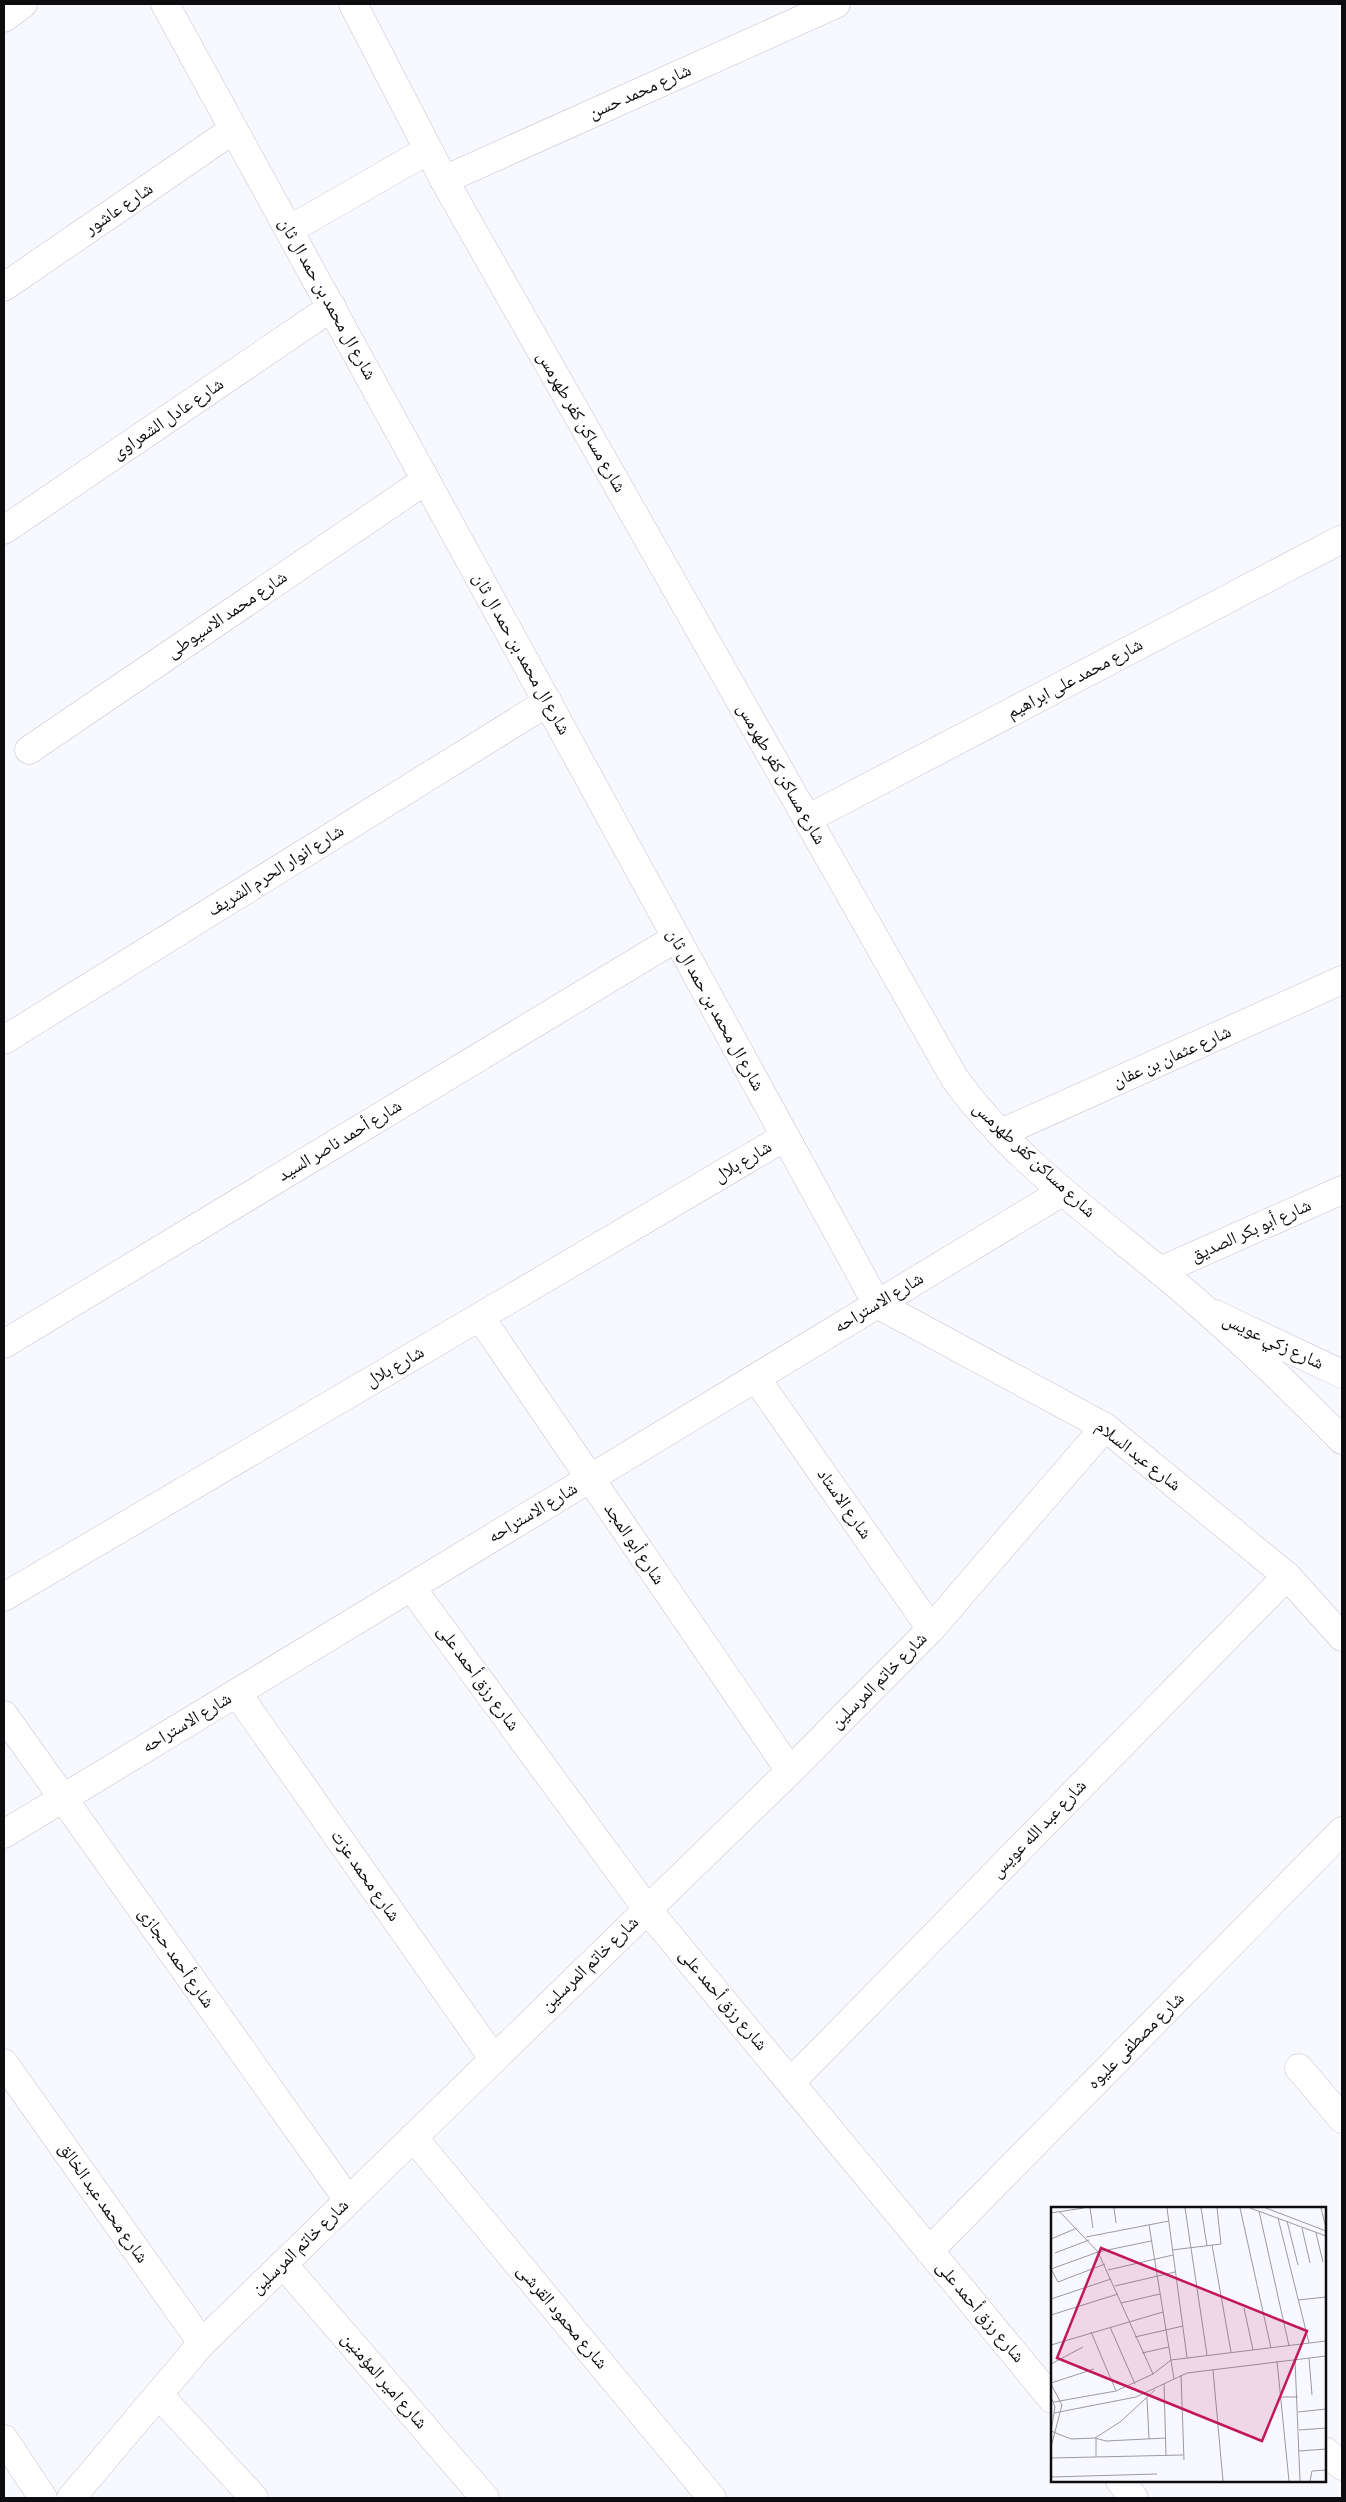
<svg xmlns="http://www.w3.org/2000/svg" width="1346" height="2502" font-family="'Alegreya Sans','Noto Naskh Arabic',sans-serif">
  <rect width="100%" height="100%" fill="#f8f8ff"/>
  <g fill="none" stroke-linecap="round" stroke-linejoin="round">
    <defs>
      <path id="street" d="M4,18L23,4
        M444,180L836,4
        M289,230L428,150
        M4,287L233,130
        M4,530L332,307
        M29,750L426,480
        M807,819L1342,539
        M4,1040L548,702
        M1001,1133L1342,980
        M1160,1271L1342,1190
        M1215,1314L1342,1374
        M480,1317L790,1771
        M4,1344L676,938
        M756,1378L931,1629
        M411,1587L647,1909L1052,2399
        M4,1597L785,1137
        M237,1693L493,2058
        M4,1715L348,2200
        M4,1834L1062,1192
        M4,2063L202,2343
        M1299,2068L1342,2119
        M791,2082L1287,1576
        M413,2137L712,2498
        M929,2251L1342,1831
        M283,2264L485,2498
        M159,2395L254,2498
        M4,2439L43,2498
        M1325,2451L1342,2466
        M1120,2481L1134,2498
        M71,2498L202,2343L790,1771L931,1629L1105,1427"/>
      <path id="secondary" d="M165,4L877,1304L1105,1427L1287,1576L1342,1637
        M353,4L444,180L955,1079C1010,1155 1087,1211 1159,1270C1223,1323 1284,1381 1342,1440"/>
    </defs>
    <use href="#street" stroke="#c3c4ce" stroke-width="29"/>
    <use href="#secondary" stroke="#c3c4ce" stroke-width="29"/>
    <use href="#street" stroke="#fff" stroke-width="28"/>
    <use href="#secondary" stroke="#fff" stroke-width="28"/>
  </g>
  <g text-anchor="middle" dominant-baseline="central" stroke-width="5" stroke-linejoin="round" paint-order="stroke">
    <g font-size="18" fill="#0d0d10" stroke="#fff">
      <text transform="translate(640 92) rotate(-24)">شارع محمد حسن</text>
      <text transform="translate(119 209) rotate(-34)">شارع عاشور</text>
      <text transform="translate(327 299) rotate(61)">شارع ال محمد بن حمد ال ثان</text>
      <text transform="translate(168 419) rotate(-34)">شارع عادل الشعراوى</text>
      <text transform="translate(581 422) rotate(60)">شارع مساكن كفر طهرمس</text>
      <text transform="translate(227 615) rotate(-34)">شارع محمد الاسيوطى</text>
      <text transform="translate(521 654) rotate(61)">شارع ال محمد بن حمد ال ثان</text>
      <text transform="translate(1075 679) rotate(-28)">شارع محمد على ابراهيم</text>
      <text transform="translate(781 774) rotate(60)">شارع مساكن كفر طهرمس</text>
      <text transform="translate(276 871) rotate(-32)">شارع انوار الحرم الشريف</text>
      <text transform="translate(715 1010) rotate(61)">شارع ال محمد بن حمد ال ثان</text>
      <text transform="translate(1172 1057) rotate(-24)">شارع عثمان بن عفان</text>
      <text transform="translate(340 1141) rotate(-31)">شارع أحمد ناصر السيد</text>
      <text transform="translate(1034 1160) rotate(43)">شارع مساكن كفر طهرمس</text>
      <text transform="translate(743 1162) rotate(-31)">شارع بلال</text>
      <text transform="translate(1251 1231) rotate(-24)">شارع أبو بكر الصديق</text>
      <text transform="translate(879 1303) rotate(-31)">شارع الاستراحه</text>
      <text transform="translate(1273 1342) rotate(25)">شارع زكي عويس</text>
      <text transform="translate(395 1367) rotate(-30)">شارع بلال</text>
      <text transform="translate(1138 1456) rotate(38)">شارع عبد السلام</text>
      <text transform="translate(844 1504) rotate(55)">شارع الاستاد</text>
      <text transform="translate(533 1513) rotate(-31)">شارع الاستراحه</text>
      <text transform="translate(634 1544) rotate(56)">شارع أبو المجد</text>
      <text transform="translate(478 1678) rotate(54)">شارع رزق أحمد على</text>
      <text transform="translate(879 1681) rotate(-45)">شارع خاتم المرسلين</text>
      <text transform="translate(187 1723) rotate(-31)">شارع الاستراحه</text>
      <text transform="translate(1039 1829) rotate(-46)">شارع عبد الله عويس</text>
      <text transform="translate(365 1876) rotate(55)">شارع محمد عزت</text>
      <text transform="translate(176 1958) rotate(55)">شارع أحمد حجازى</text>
      <text transform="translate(590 1964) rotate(-44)">شارع خاتم المرسلين</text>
      <text transform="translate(723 2000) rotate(50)">شارع رزق أحمد على</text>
      <text transform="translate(1136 2041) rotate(-45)">شارع مصطفى عليوه</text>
      <text transform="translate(103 2203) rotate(55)">شارع محمد عبد الخالق</text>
      <text transform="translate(300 2247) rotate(-44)">شارع خاتم المرسلين</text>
      <text transform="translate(980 2312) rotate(50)">شارع رزق أحمد على</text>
      <text transform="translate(562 2317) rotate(50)">شارع محمود القرشى</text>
      <text transform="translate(384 2381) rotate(49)">شارع امير المؤمنين</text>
    </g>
  </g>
  <g transform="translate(1051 2207)">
    <rect width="275" height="275" fill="#f8f8ff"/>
    <path fill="none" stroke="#9a9a9f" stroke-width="1" d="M39,1L42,21M63,1L65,16M116,1L136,151M134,1L156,148M150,1L156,39M189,1L220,141M199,1L275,29M215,1L275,24M270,1L275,21M8,4L47,45L102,167M208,4L238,139M0,6L33,1M227,11L258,136M236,14L247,58M98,18L123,172M251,21L259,56M265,26L272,55M35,30L118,14M0,32L26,21M161,38L180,145M121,43L170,37L166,1M4,46L38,33M0,62L47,45L100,34M0,62L7,75L54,57M57,63L122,48M64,79L124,65M0,92L60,72M247,93L275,90M70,96L109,87M193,101L202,143M0,108L67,87M59,120L84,177M40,125L65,184M84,130L132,119M0,138L112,105M91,146L118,140M258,151L261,188M244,153L249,274M226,154L238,274M0,157L32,140M162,163L172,274M130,168L133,253M0,176L43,162M0,177L11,198L0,240M113,177L115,249M0,190L4,200L0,224M228,190H247M96,191L98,232M3,195L65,184L102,167L120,153L275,134M247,205L275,202M3,206L85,190L136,166L275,149M248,223L275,221M0,224L20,232L44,231L69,215L104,183M44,231L55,234L115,231M45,231V250M248,244L275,242M0,251L132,248M0,270L106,267M259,274L261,264L275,263"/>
    <path fill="#c2185b" fill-opacity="0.15" stroke="#c2185b" stroke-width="2.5" d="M50,41L256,124L211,234L6,151Z"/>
    <rect width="275" height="275" fill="none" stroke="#0d0d10" stroke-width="2.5"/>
  </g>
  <rect width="1346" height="2502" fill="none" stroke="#0d0d10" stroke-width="10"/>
</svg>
